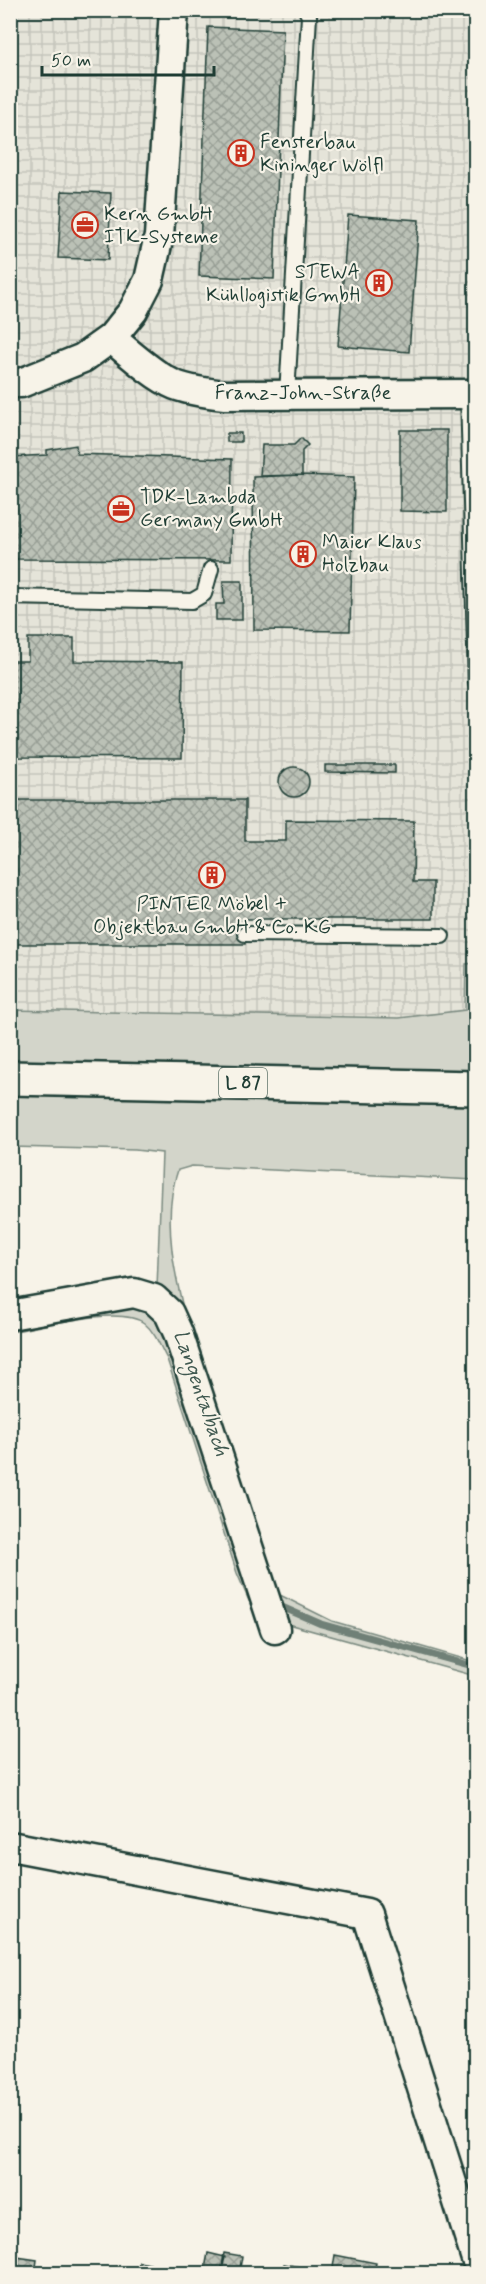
<svg xmlns="http://www.w3.org/2000/svg" width="486" height="2284" font-family="Mynerve,sans-serif">
  <defs>
    <pattern id="industrial-grid" width="8" height="8" patternUnits="userSpaceOnUse" patternTransform="scale(1.5)"><rect width="8" height="8" fill="#e5e4d9"/><path d="M0 4h8M4 0v8" fill="none" stroke="#c4c4bb"/></pattern>
    <pattern id="building-cross-hatch" width="8" height="8" patternUnits="userSpaceOnUse" patternTransform="scale(1.5)"><rect width="8" height="8" fill="#bbc1b6"/><path d="M0 0l8 8M0 8l8-8" fill="none" stroke="#979e95"/></pattern>
  </defs>
  <rect width="100%" height="100%" fill="#f7f3e8"/>
  <filter id="ink" filterUnits="userSpaceOnUse"><feTurbulence type="fractalNoise" baseFrequency=".0167" numOctaves="2"/><feDisplacementMap in="SourceGraphic" scale="12" xChannelSelector="R" yChannelSelector="G"/><feConvolveMatrix kernelMatrix="1 2 1 2 8 2 1 2 1" color-interpolation-filters="sRGB"/></filter>
  <g filter="url(#ink)">
    <path fill="url(#industrial-grid)" d="M11,11H475L476,963L466,964L465,1010L399,1018L11,1010Z"/>
    <path fill="#d3d5ca" stroke="#79897f" stroke-width="1.5" d="M475,963V1074L11,1064V1010L399,1018L465,1010L466,964Z
      M11,1092L475,1103V1180L192,1166L178,1170C157,1228 183,1304 196,1362L157,1288L162,1153L135,1150L11,1147Z
      M103,1305L154,1306L261,1608L249,1601L237,1573L167,1359C160,1346 155,1332 144,1323C119,1305 41,1327 11,1332V1320Z
      M268,1589L332,1621L475,1662V1676L288,1624Z"/>
    <g fill="none" stroke-linecap="round" stroke-linejoin="round">
      <path stroke="#6f8077" stroke-width="7" d="M275,1604L321,1624L476,1667"/>
    </g>
    <path fill="url(#building-cross-hatch)" stroke="#1f3d34" stroke-width="1.5" d="M208,27L283,30L274,279L199,276Z
      M62,191L111,193L108,260L58,258Z
      M348,215L419,220L409,352L338,346Z
      M400,430H447V512L400,511Z
      M227,433H241V442H227Z
      M301,438L308,445L302,451V475L260,476L262,445H294Z
      M76,445L77,454L232,459L231,560L10,559V457L47,455V450Z
      M302,475L354,477L350,631L254,630L253,477Z
      M223,581H242V620H216V604H224Z
      M28,638H74V661L183,662L182,758L10,757V661H28Z
      M325,765H395V773L325,772Z
      M279 782a15 15 0 1 1 30 0a15 15 0 1 1-30 0Z
      M10,800H245V841H286V820L414,821L413,882H433V919H245V944H10Z
      M208,2253L225,2257L221,2274H204Z
      M224,2253L242,2256L239,2274H221Z
      M335,2255L376,2263L374,2274H332Z
      M10,2256L37,2260L35,2274H10Z
      M139,2262L150,2264L148,2274H137Z
      M284,2264L306,2268L305,2274H282Z"/>
    <g fill="none" stroke-linecap="round" stroke-linejoin="round">
      <defs>
        <path id="lane" d="M468,394L476,682
          M287,395L309,16L306,10
          M10,597L192,601L204,594L211,569
          M245,934L442,936"/>
        <path id="street" d="M111,338C128,352 155,377 175,385C191,391 208,393 225,395L476,394
          M10,383H21L83,358L111,338L133,311L149,280L159,236L174,10
          M10,1315L134,1293L154,1299L169,1313L178,1333L275,1629
          M10,1846L367,1914L476,2259"/>
        <path id="primary" d="M10,1078L476,1088"/>
      </defs>
      <use href="#lane" stroke="#1f3d34" stroke-width="18"/>
      <use href="#street" stroke="#1f3d34" stroke-width="33"/>
      <use href="#primary" stroke="#1f3d34" stroke-width="38"/>
      <use href="#lane" stroke="#f7f3e8" stroke-width="14"/>
      <use href="#street" stroke="#f7f3e8" stroke-width="28"/>
      <use href="#primary" stroke="#f7f3e8" stroke-width="33"/>
    </g>
  </g>
  <defs>
    <symbol id="building-ring" viewBox="-11 -11 22 22"><circle r="9.5" fill="#f7f3e8" stroke="#c8321e" stroke-width="1.5"/><path d="M-4-6H4V6H1V3H-1V6H-4ZM-2.5-4.3h1.7v1.8h-1.7ZM.8-4.3h1.7v1.8H.8ZM-2.5-1h1.7V.8h-1.7ZM.8-1h1.7V.8H.8Z" fill="#c8321e"/></symbol>
    <symbol id="office-ring" viewBox="-11 -11 22 22"><circle r="9.5" fill="#f7f3e8" stroke="#c8321e" stroke-width="1.5"/><path d="M-6-3h4V-5.5h4V-3h4V5H-6ZM-1-4.5V-3h2v-1.5ZM-6 0V1H6V0Z" fill="#c8321e"/></symbol>
  </defs>
  <g fill-rule="evenodd">
    <use href="#building-ring" x="226" y="138" width="30" height="30"/>
    <use href="#office-ring" x="70" y="210" width="30" height="30"/>
    <use href="#building-ring" x="364" y="268" width="30" height="30"/>
    <use href="#office-ring" x="106" y="494" width="30" height="30"/>
    <use href="#building-ring" x="288" y="539" width="30" height="30"/>
    <use href="#building-ring" x="197" y="860" width="30" height="30"/>
  </g>
  <g text-anchor="middle" dominant-baseline="central" stroke-width="4.5" stroke-linejoin="round" paint-order="stroke">
    <rect fill="#f7f3e8" stroke="#60746a" stroke-width="1.5" x="219" y="1068" width="48" height="30" rx="4.5"/>
    <g font-size="18" font-weight="bold" fill="#1f3d34">
      <text x="243" y="1083">L 87</text>
    </g>
    <g font-size="20" fill="#1f3d34" stroke="#f7f3e8" text-anchor="start">
      <text x="260" y="142">Fensterbau<tspan x="260" dy="23">Kininger Wölfl</tspan></text>
      <text x="104" y="214">Kern GmbH<tspan x="104" dy="23">ITK-Systeme</tspan></text>
      <text x="360" y="272" text-anchor="end">STEWA<tspan x="360" dy="23">Kühllogistik GmbH</tspan></text>
      <text x="140" y="497">TDK-Lambda<tspan x="140" dy="23">Germany GmbH</tspan></text>
      <text x="322" y="542">Maier Klaus<tspan x="322" dy="23">Holzbau</tspan></text>
      <text x="212" y="904" text-anchor="middle">PINTER Möbel +<tspan x="212" dy="23">Objektbau GmbH &amp; Co. KG</tspan></text>
    </g>
    <g font-size="20" fill="#1f3d34" stroke="#f7f3e8">
      <text x="303" y="393">Franz-John-Straße</text>
    </g>
    <g font-size="21" font-style="italic" fill="#405950" stroke="#f7f3e8">
      <text transform="translate(201 1393) rotate(71)">Langentalbach</text>
    </g>
  </g>
  <rect width="486" height="2284" fill="none" stroke="#f7f3e8" stroke-width="36"/>
  <rect x="18" y="18" width="450" height="2248" fill="none" stroke="#1f3d34" stroke-width="2" filter="url(#ink)"/>
  <path d="M42 66v9h172v-9" fill="none" stroke="#1f3d34" stroke-width="3"/>
  <text x="51" y="66" font-size="18" fill="#1f3d34" stroke="#f7f3e8" stroke-width="4.5" paint-order="stroke">50 m</text>
</svg>
